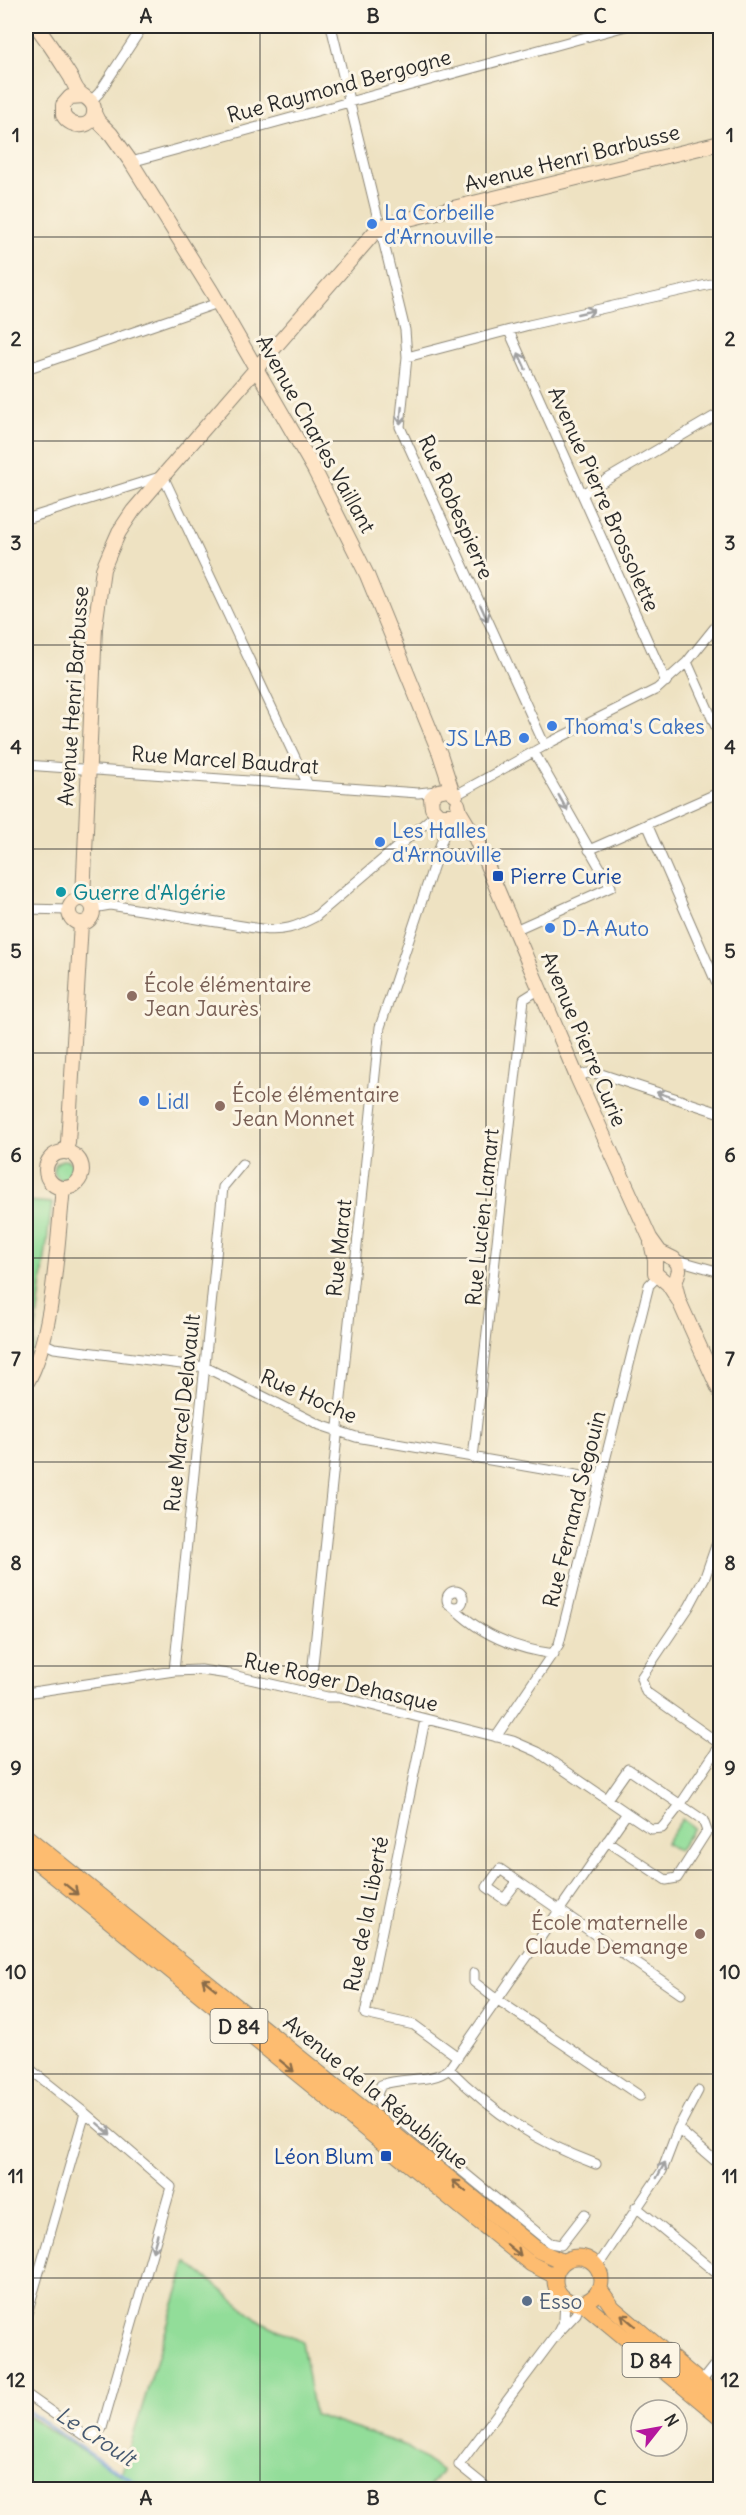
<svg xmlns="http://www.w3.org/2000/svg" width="746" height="2515" font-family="Delius,sans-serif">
  <rect width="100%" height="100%" fill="#fcf5e5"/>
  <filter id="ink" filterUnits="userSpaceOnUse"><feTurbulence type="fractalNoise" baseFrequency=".0167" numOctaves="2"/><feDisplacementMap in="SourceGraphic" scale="12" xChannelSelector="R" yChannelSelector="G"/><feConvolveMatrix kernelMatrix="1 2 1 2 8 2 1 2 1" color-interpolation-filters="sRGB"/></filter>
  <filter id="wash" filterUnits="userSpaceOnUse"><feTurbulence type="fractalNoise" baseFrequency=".008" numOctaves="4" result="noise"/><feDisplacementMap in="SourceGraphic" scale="24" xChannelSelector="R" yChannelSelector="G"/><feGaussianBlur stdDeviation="1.35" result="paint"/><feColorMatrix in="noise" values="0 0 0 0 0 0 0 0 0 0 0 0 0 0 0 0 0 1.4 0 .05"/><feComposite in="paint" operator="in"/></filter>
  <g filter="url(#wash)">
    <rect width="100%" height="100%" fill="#eee2c2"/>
    <path fill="#92dd99" stroke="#5e8462" stroke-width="1.5" d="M54 1170a10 10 0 1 1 20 0a10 10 0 1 1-20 0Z
      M26,1201L52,1203L33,1351L26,1362Z
      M682,1819L694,1828L678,1851L666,1843Z
      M187,2262L260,2321L302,2341L314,2415L404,2445L441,2471L428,2489H26V2415L121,2475Z"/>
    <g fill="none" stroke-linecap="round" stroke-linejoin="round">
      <path stroke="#6e9ed8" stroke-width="3" d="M26,2410L105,2464L149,2490"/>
    </g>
  </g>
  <g filter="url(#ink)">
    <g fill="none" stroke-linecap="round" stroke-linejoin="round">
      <defs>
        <path id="street" d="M331,26L405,330L407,357L400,427L545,746
          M91,101L99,93L143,26
          M131,162L626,26
          M509,331L666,682
          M407,357L529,325L720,282
          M26,369L218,303
          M582,494L720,413
          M26,519L163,476L308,785
          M687,662L720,736
          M26,765L418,793L437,791
          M456,795L553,741L657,689L687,662L720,621
          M647,824L716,982
          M589,850L720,792
          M93,908L110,905L261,929C283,932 296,927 315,917L436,814
          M26,909L69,910
          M515,930L611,887L534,752
          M577,1077L587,1073L601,1074L720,1113
          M674,1259L720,1272
          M43,1343L54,1348L205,1367L320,1425L356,1437L600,1479
          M473,1458L524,999L540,989
          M447 1599a8 8 0 1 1 16 0a8 8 0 1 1-16 0Z
          M453,1607C480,1634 516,1649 554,1654
          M174,1671L223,1187L242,1164
          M26,1693L174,1671L201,1670L228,1674L327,1697H339L513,1741L538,1752L627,1813
          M310,1693L380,1027L448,822L447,816
          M425,1720L365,2014L414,2025L458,2057
          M496,1737L559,1644L649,1285L657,1277
          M607,1841L666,1880L677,1878L707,1831L703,1820L628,1769L607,1799
          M517,1882L504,1899L487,1887L500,1869L681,1994
          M474,1973V1982L492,1996L640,2096
          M26,2066L85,2113L171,2187L102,2428L95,2435L87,2437L26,2394
          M449,2069C494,2114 537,2142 596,2164
          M678,2129L720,2165
          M636,2207L720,2276
          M585,2214L561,2245L550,2243L379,2103L377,2094L381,2085C403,2076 431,2084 449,2069L627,1813L651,1829L662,1828L680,1805L719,1747L720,1744L646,1692L641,1678L689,1607L705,1577L720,1534
          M597,2267L662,2171L678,2129L698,2091
          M565,2299L564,2320L557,2334L576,2314L580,2303
          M26,2317L85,2113
          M701,2382L720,2358
          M490,2490L459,2465L557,2334"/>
        <path id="secondary" d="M36,26C48,41 59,59 70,76C73,81 75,88 79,92C84,98 93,99 94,109C96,129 71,130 63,115V105L70,97L84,96
          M94,113L98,121L111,134L131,162L212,292L314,469L367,575L440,754L452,791
          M456,795L448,789L438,791L431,798L432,808L439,815H454L465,822
          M458,804L460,812L475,837L577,1077L650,1238L660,1252L674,1259L678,1264L679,1270L675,1284L679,1301
          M83,898L95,627L103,569L111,550L119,532L133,511L163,476L374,233L388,224L720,143
          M69 911a12 12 0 1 1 24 0a12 12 0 1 1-24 0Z
          M64,1152L68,1143L81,923
          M46 1170a18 18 0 1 1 36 0a18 18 0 1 1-36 0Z
          M651,1243L655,1260V1273L668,1284L679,1301L720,1392
          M26,1384C54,1339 57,1243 63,1188"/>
        <path id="primary" d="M26,1836L539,2251L564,2262
          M26,1853L531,2264L555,2276
          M555 2280a23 23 0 1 1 46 0a23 23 0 1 1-46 0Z
          M599,2288L613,2308L720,2399
          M583,2303L720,2417"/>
      </defs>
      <use href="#street" stroke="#8c8676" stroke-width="11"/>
      <use href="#secondary" stroke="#8c8676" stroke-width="16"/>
      <use href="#primary" stroke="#8c8676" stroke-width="17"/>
      <use href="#street" stroke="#fff" stroke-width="9"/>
      <use href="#secondary" stroke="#fee4c5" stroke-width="14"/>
      <use href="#primary" stroke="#fdbc6f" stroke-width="15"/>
    </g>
    <defs><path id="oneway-shaft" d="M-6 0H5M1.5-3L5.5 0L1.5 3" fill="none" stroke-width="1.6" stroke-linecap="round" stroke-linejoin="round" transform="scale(1.5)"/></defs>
    <g stroke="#a0a0a0">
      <use href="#oneway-shaft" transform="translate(586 312) rotate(-13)"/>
      <use href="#oneway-shaft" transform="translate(522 361) rotate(-114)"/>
      <use href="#oneway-shaft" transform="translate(401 415) rotate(95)"/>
      <use href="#oneway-shaft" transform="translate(484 613) rotate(66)"/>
      <use href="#oneway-shaft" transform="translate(563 803) rotate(61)"/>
      <use href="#oneway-shaft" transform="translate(665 1095) rotate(-162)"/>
      <use href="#oneway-shaft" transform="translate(104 2129) rotate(41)"/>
      <use href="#oneway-shaft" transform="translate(661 2170) rotate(-62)"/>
      <use href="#oneway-shaft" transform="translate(155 2243) rotate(106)"/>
    </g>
    <g stroke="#8a6c4a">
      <use href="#oneway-shaft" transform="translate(71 1889) rotate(39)"/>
      <use href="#oneway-shaft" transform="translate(209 1984) rotate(-141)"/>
      <use href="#oneway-shaft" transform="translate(287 2066) rotate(39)"/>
      <use href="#oneway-shaft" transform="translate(459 2186) rotate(-141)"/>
      <use href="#oneway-shaft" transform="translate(514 2250) rotate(39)"/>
      <use href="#oneway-shaft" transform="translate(628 2320) rotate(-140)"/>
    </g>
  </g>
  <path fill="none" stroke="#2b2b2b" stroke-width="1.5" stroke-opacity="0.55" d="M260,26V2490M486,26V2490M26,237H720M26,441H720M26,645H720M26,849H720M26,1053H720M26,1258H720M26,1462H720M26,1666H720M26,1870H720M26,2074H720M26,2278H720"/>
  <g fill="#3f7fe0" stroke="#fcf5e5" stroke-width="2">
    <circle cx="372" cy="224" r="6"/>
    <circle cx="552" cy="726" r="6"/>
    <circle cx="524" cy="738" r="6"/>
    <circle cx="380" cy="842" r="6"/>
    <circle cx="550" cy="928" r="6"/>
    <circle cx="144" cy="1101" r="6"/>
  </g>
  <g fill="#1a4fb4" stroke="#fcf5e5" stroke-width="2">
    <rect x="492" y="870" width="12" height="12" rx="3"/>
    <rect x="380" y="2150" width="12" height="12" rx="3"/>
  </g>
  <circle fill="#0f9aa8" stroke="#fcf5e5" stroke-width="2" cx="61" cy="892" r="6"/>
  <g fill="#8d6e63" stroke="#fcf5e5" stroke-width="2">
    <circle cx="132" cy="996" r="6"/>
    <circle cx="220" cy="1106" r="6"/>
    <circle cx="700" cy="1934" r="6"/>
  </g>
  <circle fill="#5c6f8a" stroke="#fcf5e5" stroke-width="2" cx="527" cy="2301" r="6"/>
  <g text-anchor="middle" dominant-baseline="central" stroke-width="6" stroke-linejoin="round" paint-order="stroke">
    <g fill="#fcf5e5" stroke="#6a6863" stroke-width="1.5">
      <rect x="210.5" y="2009" width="57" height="34" rx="4.5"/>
      <rect x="622.5" y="2343" width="57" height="34" rx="4.5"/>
    </g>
    <g font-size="20" font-weight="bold" fill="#2b2b2b">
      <text x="239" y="2026">D 84</text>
      <text x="651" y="2360">D 84</text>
    </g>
    <g font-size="21" fill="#2b2b2b" stroke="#fcf5e5">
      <text transform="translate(339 86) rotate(-15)">Rue Raymond Bergogne</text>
      <text transform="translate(572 158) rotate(-14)">Avenue Henri Barbusse</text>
      <text transform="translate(316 434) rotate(61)">Avenue Charles Vaillant</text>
      <text transform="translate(604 499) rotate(66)">Avenue Pierre Brossolette</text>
      <text transform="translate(456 507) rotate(66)">Rue Robespierre</text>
      <text transform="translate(73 696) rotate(-86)">Avenue Henri Barbusse</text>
      <text transform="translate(225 760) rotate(4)">Rue Marcel Baudrat</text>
      <text transform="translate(584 1039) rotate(67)">Avenue Pierre Curie</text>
      <text transform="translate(482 1217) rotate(-84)">Rue Lucien Lamart</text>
      <text transform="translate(339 1248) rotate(-84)">Rue Marat</text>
      <text transform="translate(309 1396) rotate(24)">Rue Hoche</text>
      <text transform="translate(182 1413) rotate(-84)">Rue Marcel Delavault</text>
      <text transform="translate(574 1509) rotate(-76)">Rue Fernand Segouin</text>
      <text transform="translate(341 1682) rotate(13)">Rue Roger Dehasque</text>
      <text transform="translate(366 1914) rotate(-79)">Rue de la Liberté</text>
      <text transform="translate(376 2092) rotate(39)">Avenue de la République</text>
    </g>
    <g font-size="21" fill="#366cbe" stroke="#fcf5e5" text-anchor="start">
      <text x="384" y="212">La Corbeille<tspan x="384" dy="24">d'Arnouville</tspan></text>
      <text x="564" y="726">Thoma's Cakes</text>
      <text x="512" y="738" text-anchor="end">JS LAB</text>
      <text x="392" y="830">Les Halles<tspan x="392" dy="24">d'Arnouville</tspan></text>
      <text x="562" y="928">D-A Auto</text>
      <text x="156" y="1101">Lidl</text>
    </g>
    <g font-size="21" fill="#164399" stroke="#fcf5e5" text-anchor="start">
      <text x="510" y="876">Pierre Curie</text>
      <text x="374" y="2156" text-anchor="end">Léon Blum</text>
    </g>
    <g font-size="21" fill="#0d838f" stroke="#fcf5e5" text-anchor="start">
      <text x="73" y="892">Guerre d'Algérie</text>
    </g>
    <g font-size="21" fill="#785e54" stroke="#fcf5e5" text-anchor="start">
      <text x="144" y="984">École élémentaire<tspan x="144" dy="24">Jean Jaurès</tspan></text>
      <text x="232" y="1094">École élémentaire<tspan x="232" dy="24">Jean Monnet</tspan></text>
      <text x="688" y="1922" text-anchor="end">École maternelle<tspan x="688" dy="24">Claude Demange</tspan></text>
    </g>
    <g font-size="21" fill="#4e5e75" stroke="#fcf5e5" text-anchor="start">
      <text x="539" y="2301">Esso</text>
    </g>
    <g font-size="22" font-style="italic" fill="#465970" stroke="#fcf5e5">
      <text transform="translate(96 2436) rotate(33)">Le Croult</text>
    </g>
  </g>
  <rect width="746" height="2515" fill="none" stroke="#fcf5e5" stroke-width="66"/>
  <g transform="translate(659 2428) rotate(59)"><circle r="28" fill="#fcf5e5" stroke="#a8a49b" stroke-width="1.5"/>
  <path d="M0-4.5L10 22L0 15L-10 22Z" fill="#b5179e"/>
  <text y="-9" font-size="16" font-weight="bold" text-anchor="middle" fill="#2b2b2b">N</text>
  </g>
  <rect x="33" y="33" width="680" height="2449" fill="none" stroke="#2b2b2b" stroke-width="2"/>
  <g font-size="20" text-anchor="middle" font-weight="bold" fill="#2b2b2b">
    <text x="146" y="23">A</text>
    <text x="373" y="23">B</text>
    <text x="600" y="23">C</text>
    <text x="16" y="142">1</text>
    <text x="730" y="142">1</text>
    <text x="16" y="346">2</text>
    <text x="730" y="346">2</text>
    <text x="16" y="550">3</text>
    <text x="730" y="550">3</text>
    <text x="16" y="754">4</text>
    <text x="730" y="754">4</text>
    <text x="16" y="958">5</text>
    <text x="730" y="958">5</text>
    <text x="16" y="1162">6</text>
    <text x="730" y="1162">6</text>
    <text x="16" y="1366">7</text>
    <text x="730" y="1366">7</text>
    <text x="16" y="1570">8</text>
    <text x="730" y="1570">8</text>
    <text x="16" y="1775">9</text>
    <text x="730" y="1775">9</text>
    <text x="16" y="1979">10</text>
    <text x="730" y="1979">10</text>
    <text x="16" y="2183">11</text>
    <text x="730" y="2183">11</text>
    <text x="16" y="2387">12</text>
    <text x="730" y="2387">12</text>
    <text x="146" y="2505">A</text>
    <text x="373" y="2505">B</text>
    <text x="600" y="2505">C</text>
  </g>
</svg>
